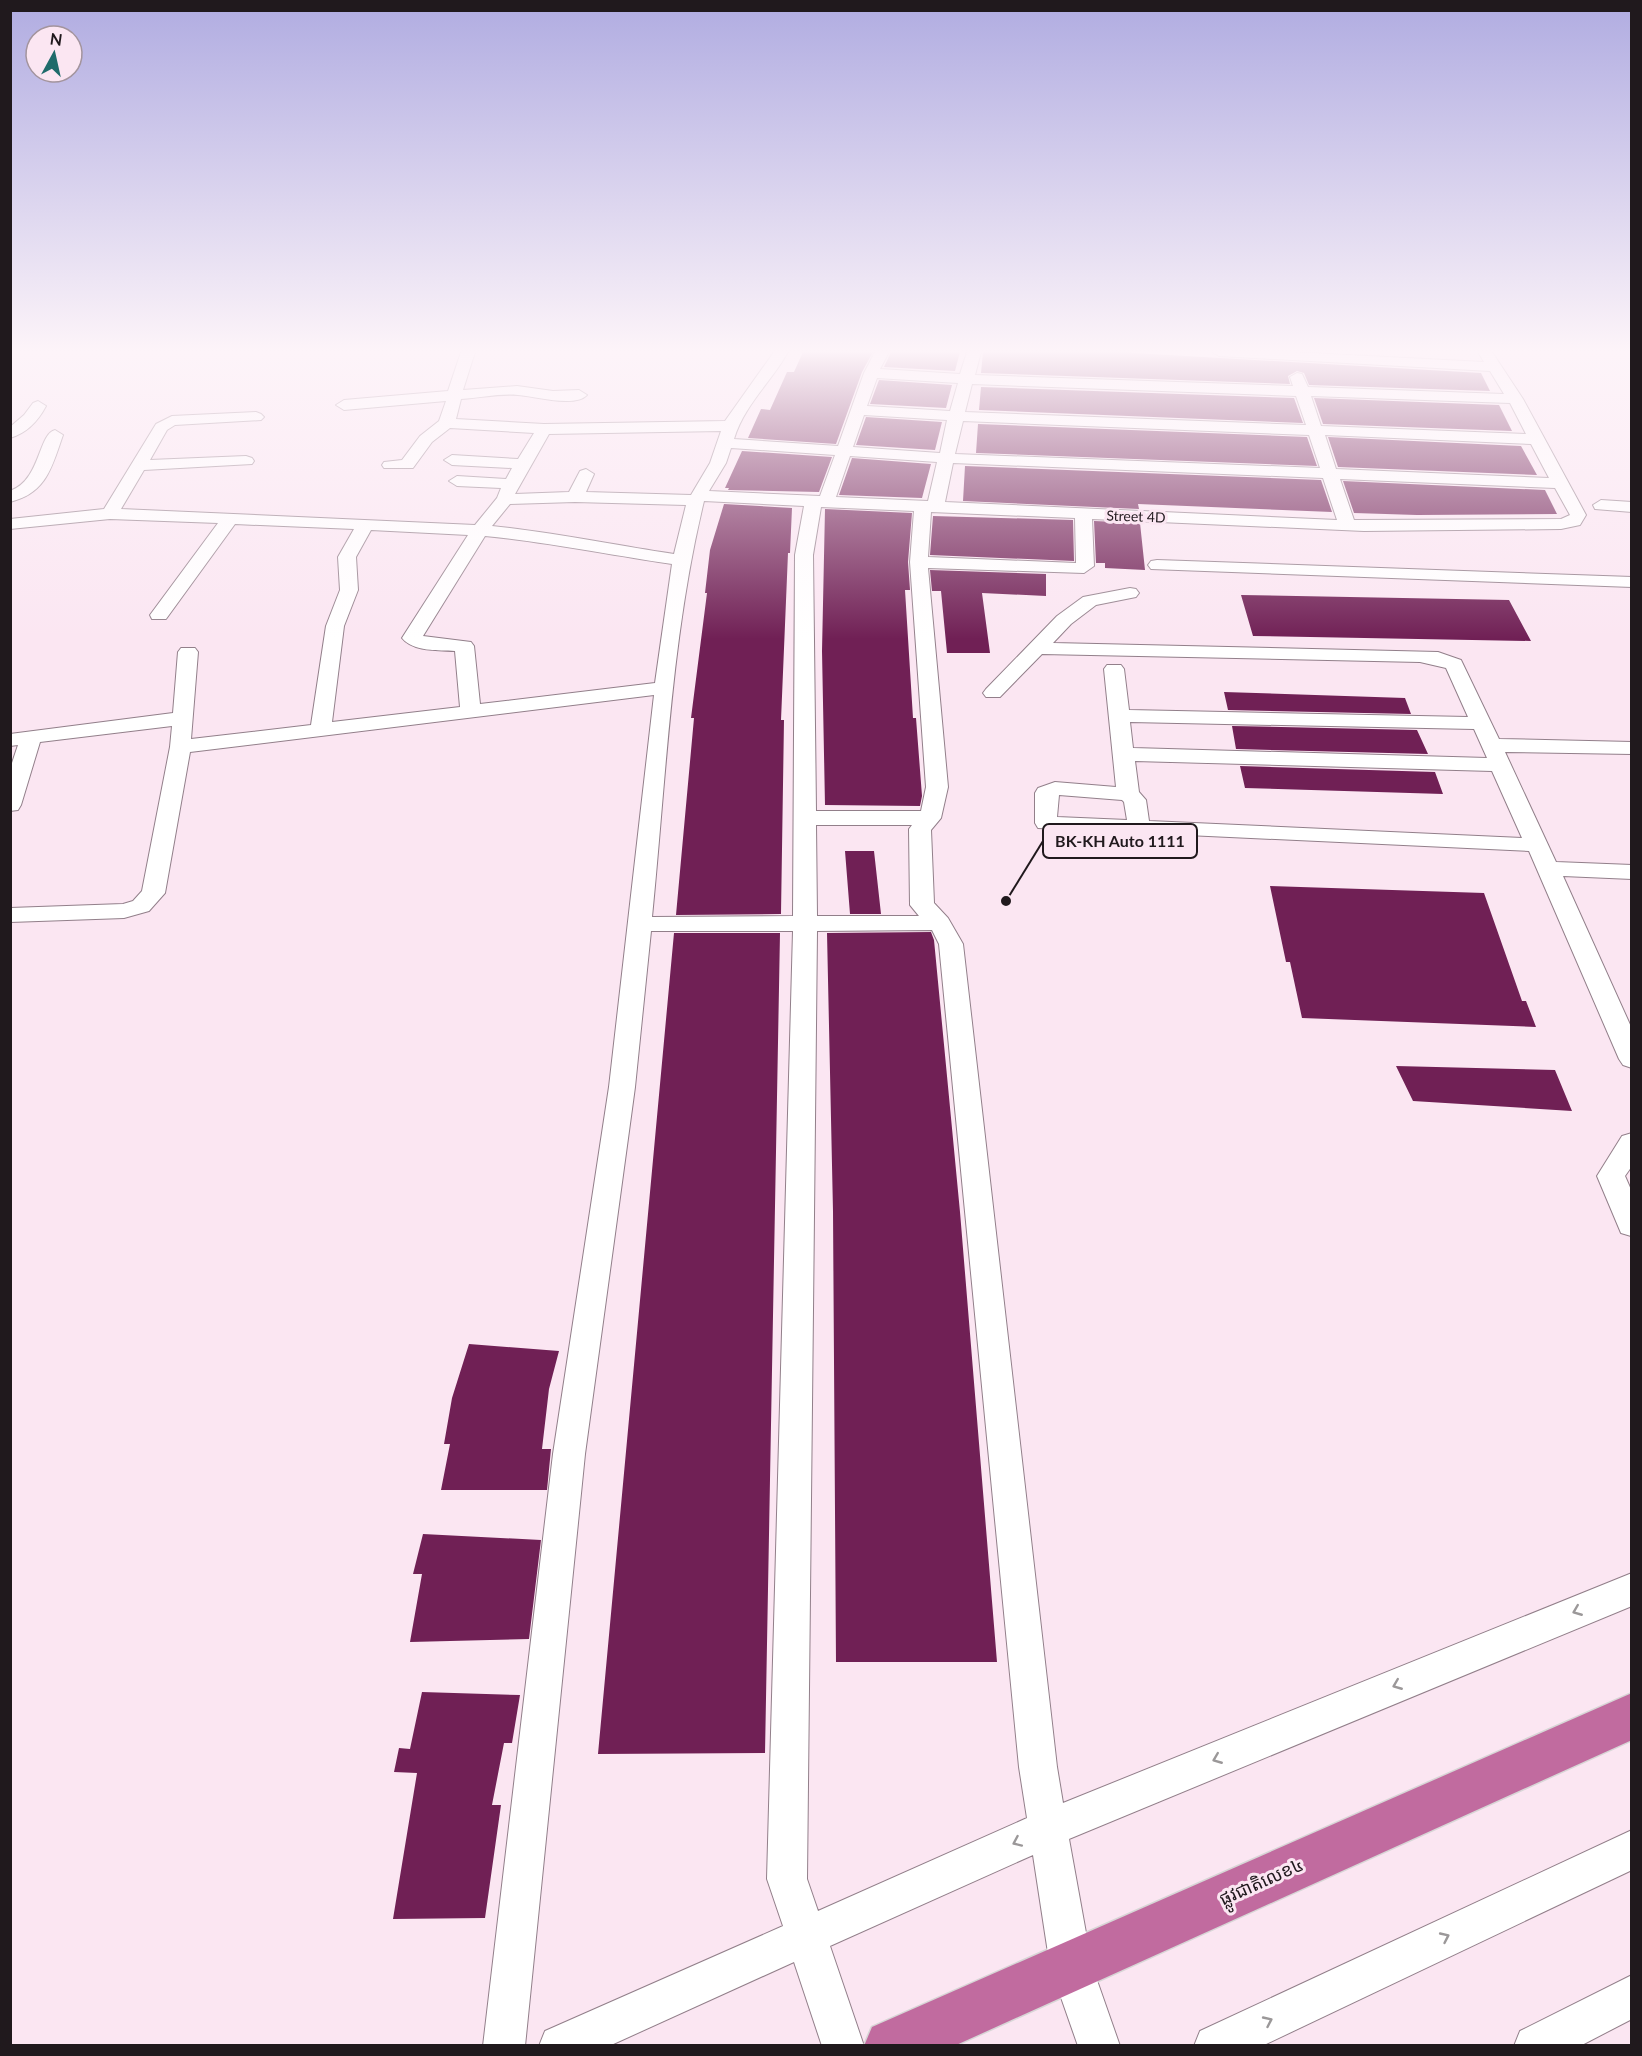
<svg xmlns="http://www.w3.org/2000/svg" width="1642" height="2056" font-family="Lato,'Noto Sans Khmer',sans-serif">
  <rect width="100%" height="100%" fill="#fbe6f2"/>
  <path fill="#702055" d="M803,352H873L862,372L836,444L748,438L761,409L770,410L787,372H794Z
    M891,352H960L955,371L884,367Z
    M983,352H1117L1481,373L1490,391L1309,385L1304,373L1297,371L1288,376L1290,384L981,373Z
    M879,380L952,385L946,408L870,404Z
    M981,387L1294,398L1303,423L979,410Z
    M1314,398L1499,405L1512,431L1323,424Z
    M866,417L942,422L935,450L856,445Z
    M978,424L1307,437L1317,466L976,453Z
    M1328,437L1521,446L1537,475L1338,467Z
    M742,451L832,457L819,492L728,490L729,488H725Z
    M852,458L931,464L922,498L839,495Z
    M965,466L1321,480L1332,512L1138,504L1139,509L963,501Z
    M1343,481L1545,490L1557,514L1417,515L1354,513Z
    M724,504L792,508L790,553H788L781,720H784L781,914L676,915L694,718H691L707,593H705L710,550Z
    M825,509L912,513L908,562L910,590H905L913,718H916L922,796L920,806L825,805L822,651Z
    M933,516L1073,520L1074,561L930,555Z
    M1094,521L1140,523L1145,570L1105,568V563H1096Z
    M930,570L1046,574V596L982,593L990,653H947L941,591H932Z
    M1241,595L1509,600L1531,641L1253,636Z
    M1224,692L1405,698L1411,714L1228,710Z
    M1232,726L1417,730L1428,754L1236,749Z
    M1240,766L1435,772L1443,794L1245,788Z
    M845,851H874L881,914H850Z
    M1270,886L1484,893L1522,1001H1526L1536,1027L1302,1018L1290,962H1286Z
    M931,932L934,940L960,1212L997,1662H836L833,1211L827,933Z
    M674,933H780L765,1753L598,1754Z
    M1396,1066L1555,1070L1572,1111L1413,1101Z
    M469,1344L559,1351L549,1389L542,1449H551L547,1490H441L450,1444H444L452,1398Z
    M423,1534L541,1540L529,1639L410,1642L422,1574H413Z
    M422,1692L520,1695L512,1743H504L492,1805H501L485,1918L393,1919L417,1773L394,1772L399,1748L410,1749Z"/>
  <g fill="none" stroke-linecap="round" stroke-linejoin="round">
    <defs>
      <path id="minor" d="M461,352H475L463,390L517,386L553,391L579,390L587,395C575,408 534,396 518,395C500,393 480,398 461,399L456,419L544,424L725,421L774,352H788C772,381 744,405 734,439L838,446L864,373L875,352H889L880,369L960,374L967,352H981L975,375L1293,386L1290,377L1297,373L1302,374L1308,387L1504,394L1490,371L1219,356L1212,352H1290L1484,362L1478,352H1492L1523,399L1586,515L1580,525L1561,529L1364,531L1092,519L1094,566L1084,573L928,568L948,787L941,818L931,830L934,903L948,918L963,944L1057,1767L1063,1803L1632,1573V1606L1069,1839L1092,1966L1120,2046H1078L1050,1966L1033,1855L830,1946L864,2046H822L794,1962L609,2046H539L545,2031L783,1926L767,1879L793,931H651L635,1087L585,1454L525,2046H483L553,1454L609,1087L654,695L190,752L165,893L149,911L124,918L10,922V908L123,904L133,901L142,891L170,747L172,726L40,742L21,805L18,810L10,811V769L18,745L10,746V734L173,713L178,652L181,648H195L198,652L191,739L311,725L326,626L340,590L338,557L354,529L235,524L166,619H152L150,615L218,523L110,519L10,529V519L104,509L156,424L172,416L256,412L261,414L264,417L261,420L175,425L167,430L150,460L246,456L252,458L254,461L252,464L144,470L121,509L475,525L497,498L501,488L457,486L449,481L457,476L506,479L512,468L452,465L444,460L452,455L518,459L534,433L450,428L432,442L413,468H384L382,465L384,462L402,460L420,436L439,421L446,401L344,410L336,405L344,400L448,391ZM877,378L958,383L950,411L867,406ZM972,384L1296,396L1306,425L965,412ZM1311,396L1510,403L1526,434L1321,426ZM864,415L947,420L940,453L853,447ZM963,421L1309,435L1320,468L955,454ZM721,431L710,463L691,495L586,492L594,474L586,469L580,471L569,492L515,494L549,434ZM1325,435L1531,444L1549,478L1336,469ZM731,448L835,455L820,496L709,491L726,463ZM850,456L937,462L928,501L836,497ZM953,463L1323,478L1337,520L945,502ZM1340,479L1555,488L1570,515L1561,519L1354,520ZM704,501L804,506L795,555L793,916L652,917C666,778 671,637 704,501ZM575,502L686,505L674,554C613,545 553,532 492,526L510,504ZM821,507L914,511L910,562L926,787L921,811H816L813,555ZM931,512L1075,518L1076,563L928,557ZM371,530L468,535L402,638C413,652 439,650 455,651L460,707L332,722L344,626L358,590L356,557ZM485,536C548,542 609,555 672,564L655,683L480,704L474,646L471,642L423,636ZM816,825H912L909,829L910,905L919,916H817ZM932,930L939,944L1019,1767L1027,1818L818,1911L807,1879L817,931Z
        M38,401L46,406C38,421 27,433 10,438V427L24,415L33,403Z
        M55,430L63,435C52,466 47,493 10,502V491C41,480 38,434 55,430Z
        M1601,500L1632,502V512L1595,509L1593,505Z
        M1157,560L1632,577V587L1151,569L1148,565L1151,561Z
        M1130,588L1136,589L1139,593L1136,597L1096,605L1071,624L1053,643L1438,652L1461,660L1499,739L1632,742V754L1505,752L1556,862L1632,865V879L1563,876L1632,1029V1068L1623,1065L1619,1059L1529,851L1038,828L1035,823V793L1038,788L1055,782L1116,787L1104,669L1107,665H1121L1124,669L1129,710L1468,717L1446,668L1420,662L1042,654L1000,697H986L983,693L986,689L1057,616L1083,597ZM1130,722L1474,729L1487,758L1133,748ZM1135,761L1492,771L1522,838L1149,821L1146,800L1139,792ZM1059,795L1122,800L1124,802L1127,820L1057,817Z
        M1632,1133V1166L1625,1176L1632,1192L1631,1236L1621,1233L1597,1176L1622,1136Z
        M1632,1830V1870L1262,2046H1194L1200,2031Z
        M1632,1975V2019L1580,2046H1514L1520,2031Z"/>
      <path id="highway" d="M1632,1693V1740L954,2046H864L872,2027Z"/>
    </defs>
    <use href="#minor" stroke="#927f8a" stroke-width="2"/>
    <use href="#highway" stroke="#d7d6d6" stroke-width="3"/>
    <use href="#minor" fill="#fff" fill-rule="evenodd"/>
    <use href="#highway" fill="#c16b9f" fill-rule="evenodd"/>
  </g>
  <defs><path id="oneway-chevron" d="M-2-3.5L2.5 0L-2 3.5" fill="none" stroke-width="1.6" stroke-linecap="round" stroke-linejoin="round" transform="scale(1.5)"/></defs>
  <g stroke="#9b9899">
    <use href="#oneway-chevron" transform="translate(1577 1611) rotate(158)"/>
    <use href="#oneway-chevron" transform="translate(1397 1685) rotate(158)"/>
    <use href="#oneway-chevron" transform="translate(1217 1759) rotate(158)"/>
    <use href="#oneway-chevron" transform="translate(1017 1842) rotate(156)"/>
    <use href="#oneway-chevron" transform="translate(1445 1937) rotate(-25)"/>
    <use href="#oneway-chevron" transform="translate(1268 2021) rotate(-25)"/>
  </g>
  <linearGradient id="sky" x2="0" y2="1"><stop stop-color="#b0ace1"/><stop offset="0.55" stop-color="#fdf4f9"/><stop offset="1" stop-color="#fdf4f9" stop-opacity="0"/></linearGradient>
  <rect width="1642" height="639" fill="url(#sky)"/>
  <g text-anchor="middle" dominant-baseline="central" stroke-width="6" stroke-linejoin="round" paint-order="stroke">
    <g font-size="14" fill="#20191d" stroke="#fbe6f2">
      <text transform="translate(1136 516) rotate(2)">Street 4D</text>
    </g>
    <g font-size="18" fill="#20191d" stroke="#fbe6f2">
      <text transform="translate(1261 1881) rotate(-24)">ផ្លូវជាតិលេខ៤</text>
    </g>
  </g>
  <path fill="none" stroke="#20191d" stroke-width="2" d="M1006 901L1043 841"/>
  <circle fill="#20191d" stroke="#fbe6f2" stroke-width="2" cx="1006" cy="901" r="6"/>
  <rect fill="#fbe6f2" stroke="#20191d" stroke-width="2" x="1043" y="824" width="154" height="34" rx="6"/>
  <g font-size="16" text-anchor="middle" font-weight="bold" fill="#20191d">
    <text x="1120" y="847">BK-KH Auto 1111</text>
  </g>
  <rect width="1642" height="2056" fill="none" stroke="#20191d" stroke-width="24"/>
  <g transform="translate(54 54) rotate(8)"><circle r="28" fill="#fbe6f2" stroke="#a3949d" stroke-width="1.5"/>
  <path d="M0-4.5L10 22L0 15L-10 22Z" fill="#1f6b6b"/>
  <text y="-9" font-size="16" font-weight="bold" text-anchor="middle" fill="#20191d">N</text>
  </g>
</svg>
